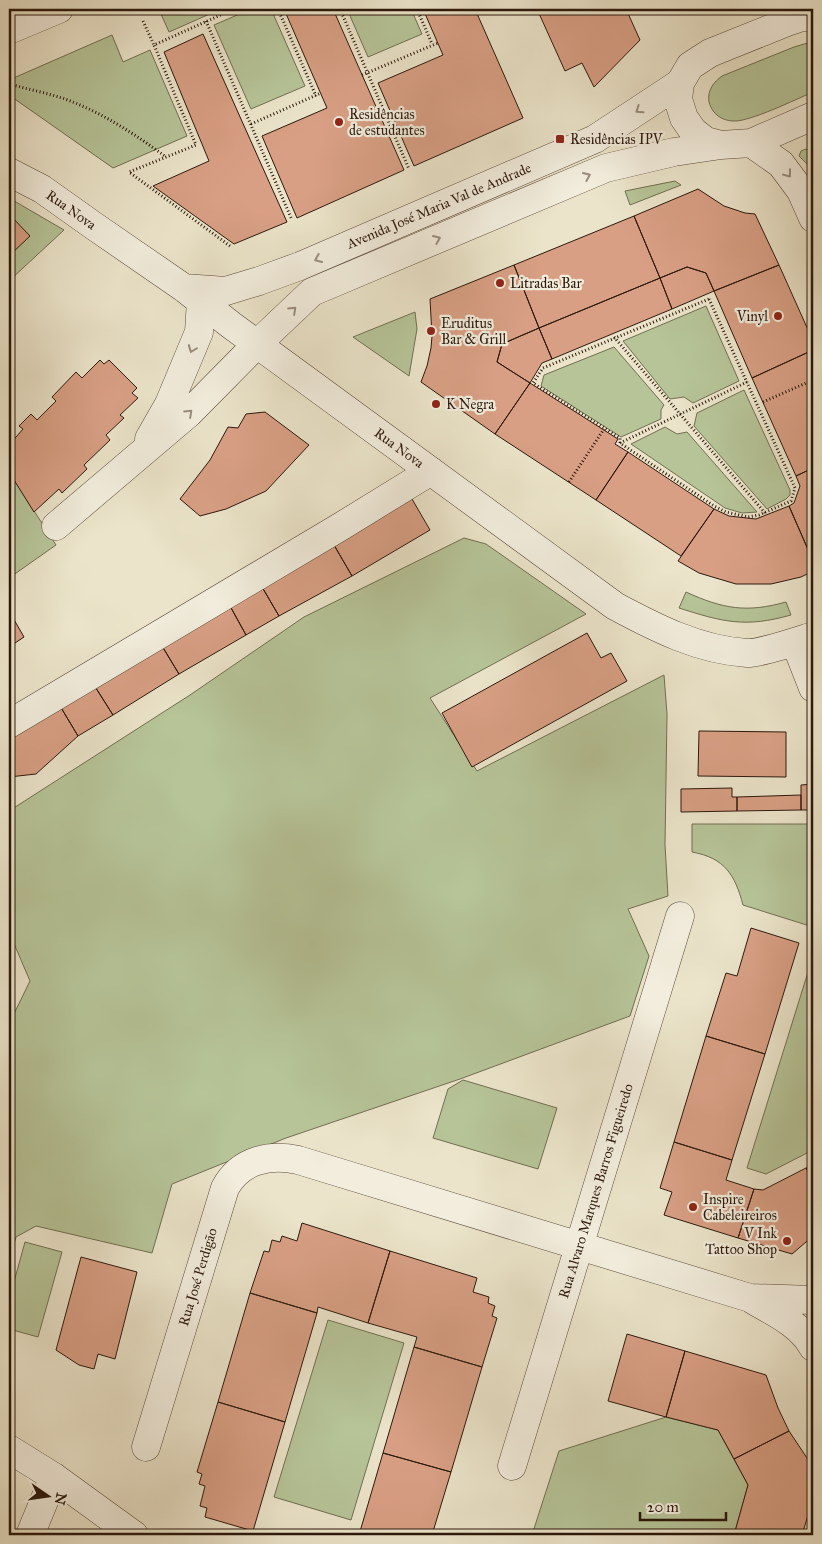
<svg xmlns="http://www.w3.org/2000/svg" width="822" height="1544" font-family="'IM FELL Great Primer',serif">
  <rect width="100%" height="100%" fill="#ebe4ca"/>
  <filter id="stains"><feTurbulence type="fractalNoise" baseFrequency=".004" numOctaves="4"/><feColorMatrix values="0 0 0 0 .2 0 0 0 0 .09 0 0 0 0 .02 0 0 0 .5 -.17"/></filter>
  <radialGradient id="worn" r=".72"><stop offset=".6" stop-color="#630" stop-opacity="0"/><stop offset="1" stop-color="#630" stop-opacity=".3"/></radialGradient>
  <path fill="#b6c498" stroke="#716e52" d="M173,9H221L169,32L161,14Z
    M251,9H271L305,86L251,109L214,25Z
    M347,9H411L422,34L368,57Z
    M112,35L123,62L150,50L187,136L113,168L9,95V80Z
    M811,42L813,43V92C797,99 749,122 734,121C722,121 712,114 709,102C707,90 714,82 722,76L794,47Z
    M806,149C814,154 813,170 813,179L807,164L799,156L801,151Z
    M675,181L681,185L630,205L625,191Z
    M9,198L64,230L9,281Z
    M706,306L739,381L693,403L684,397L670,399L623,341Z
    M415,312L417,329L409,376L353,337Z
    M614,347L664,405L661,410V419L621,437L541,386L544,375Z
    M744,390L790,490V495L786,499L767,509L694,426L697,413Z
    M665,427L677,434L687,432L757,512L742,513L725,508L631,444Z
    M9,472L56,545L9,578Z
    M464,538L486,544L586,614L430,698L477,771L664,675L667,714L665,845L668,896L628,909L649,956L630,1016L460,1079L286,1138L172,1184L152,1253L36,1226L16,1237L9,1263V1024L30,981L9,932V811L190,695L304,617Z
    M686,592C723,609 747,613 786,602L791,615C745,628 723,622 679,608Z
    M692,824H813V927L743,905C735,875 725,858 692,852Z
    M813,956V1141L809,1145L807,1153L766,1174L747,1168Z
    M463,1080L557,1108L538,1169L433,1138L448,1089Z
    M25,1242L62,1252L38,1337L9,1329V1300Z
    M328,1320L404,1343L351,1520L274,1497Z
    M666,1417L718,1430L748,1485L734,1535H532L559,1451Z"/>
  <path fill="#d89f84" stroke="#2c180c" d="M284,9H333L404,170L297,218L262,136L327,108Z
    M423,9H475L523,118L414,166L378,83L443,55Z
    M537,9H626L640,40L594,87L582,63L565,71Z
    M203,34L287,222L234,244L153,186L209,161L164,52Z
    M698,189L724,206L745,213L755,214L779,265L714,291L706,273L687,267L660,278L634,216Z
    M9,214L30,236L9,256Z
    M634,216L660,278L539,328L514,265Z
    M514,265L539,328L502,344L497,362L530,383L495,434L421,382L427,366L431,348L432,336L430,299Z
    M779,265L813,341V350L752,378L714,291Z
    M687,267L706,273L714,291L672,309L660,278Z
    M660,278L672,309L552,359L539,328Z
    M539,328L552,359L542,363L530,383L497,362L502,344Z
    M813,350V468L796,476L752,378Z
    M100,360L104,364L109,360L137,388L132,393L138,398L120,415L124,418L106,435L110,440L84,465L87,469L62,493L59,489L34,512L9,472V445L23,429L19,426L31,414L37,420L56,401L52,397L76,372L82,378Z
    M530,383L618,439L615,444L628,452L596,500L495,434Z
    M265,412L309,445L266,491L226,509L200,516L180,499L210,460L228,427L238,428L246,414Z
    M628,452L714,509L681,556L596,500Z
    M813,468V561L789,506L794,503L800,486L796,476Z
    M412,499L430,530L352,576L334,545Z
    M789,506L813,561V571L801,577L771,584H736L699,573L678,561L714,509L729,516L756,519Z
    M334,545L352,576L279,616L262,587Z
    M262,587L279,616L246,635L230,606Z
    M230,606L246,635L179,674L162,646Z
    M9,611L24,637L9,647Z
    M587,633L601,658L611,653L627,681L472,767L442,713Z
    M162,646L179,674L113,715L94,685Z
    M94,685L113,715L78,736L60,706Z
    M60,706L78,736L36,774L9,777V737Z
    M699,731L786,732V777L698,776Z
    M813,784V810H801V785Z
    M732,788V797H737V811L681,812V789Z
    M801,795V810L737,811V797Z
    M751,928L799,943L765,1054L706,1036L726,973L737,976Z
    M706,1036L765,1054L732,1160L674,1142Z
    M674,1142L732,1160L726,1180L754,1189L738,1238L664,1215L672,1192L660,1188Z
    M813,1164V1180L806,1168Z
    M806,1168L813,1180V1236L792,1254L738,1238L754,1189L763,1190Z
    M302,1223L390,1251L368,1323L318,1307L317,1313L250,1293L264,1251L269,1252L272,1240L280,1242L282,1236L297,1241Z
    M390,1251L477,1278L473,1292L489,1297L488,1303L495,1306L492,1316L497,1318L482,1367L414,1347L417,1337L368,1323Z
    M81,1257L137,1272L115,1359L98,1354L94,1369L79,1365L56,1350Z
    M250,1293L317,1313L285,1422L218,1402Z
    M627,1334L685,1351L666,1417L608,1401Z
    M414,1347L482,1367L451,1472L383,1453Z
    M685,1351L766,1375L778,1408L789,1431L734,1459L718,1430L666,1417Z
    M218,1402L285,1422L253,1531L205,1517L207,1508L200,1506L205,1486L199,1484L202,1474L197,1472Z
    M789,1431L813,1467V1499L802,1535H734L748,1485L734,1459Z
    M383,1453L451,1472L432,1535H359Z"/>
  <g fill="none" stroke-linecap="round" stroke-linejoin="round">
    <defs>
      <path id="minor" d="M9,30L59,9
        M680,83L678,99L684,118L693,131L706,141L721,145L751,143L813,116
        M751,143L781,164L801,191L813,218
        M9,172L42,189L94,226L184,288L231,325L615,606C656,628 699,650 747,653C759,654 800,640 813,636
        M184,288L226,291L259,281L300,266L595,139L680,83L690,66L710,53L787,22L802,17H813
        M149,439L169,404L199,332L201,301
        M56,526L189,413L257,344L312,292L606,168L674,152L721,145
        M795,642L813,688
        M9,724L340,527L431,471
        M753,1300C775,1313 800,1324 813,1347
        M146,1447L225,1188C240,1160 269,1154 298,1160L750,1298L813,1300
        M9,1449L54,1477L134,1535
        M512,1466L680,916
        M30,1535L54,1477"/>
    </defs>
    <use href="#minor" stroke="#5c4b3c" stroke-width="29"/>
    <path stroke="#2c180c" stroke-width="3" stroke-dasharray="1 2.5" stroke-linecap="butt" d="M278,9L316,96
      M340,9L409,169
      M417,9L432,44
      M486,9L489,14
      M143,21L154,45
      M206,21L292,220
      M362,75L438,43
      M9,84C27,89 47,93 65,99C101,112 135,134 166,157
      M251,124L321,93
      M230,246L129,172L196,145L154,45L234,9
      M709,299L795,488L791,501L759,515L748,517L726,512L714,506L620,443V438L533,383L543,368Z
      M614,337L765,513
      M763,402L813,380
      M620,443L747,382
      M569,482L604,429"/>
    <use href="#minor" stroke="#f2eddd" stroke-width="28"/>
  </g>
  <defs><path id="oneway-chevron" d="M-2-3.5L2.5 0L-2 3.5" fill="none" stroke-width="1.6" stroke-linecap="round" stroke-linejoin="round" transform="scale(1.25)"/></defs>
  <g stroke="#998d7f">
    <use href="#oneway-chevron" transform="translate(639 110) rotate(146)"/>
    <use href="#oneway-chevron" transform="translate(788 174) rotate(53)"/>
    <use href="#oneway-chevron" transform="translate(587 176) rotate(-23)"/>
    <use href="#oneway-chevron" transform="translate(437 239) rotate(-23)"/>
    <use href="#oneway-chevron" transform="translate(318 259) rotate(157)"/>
    <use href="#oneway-chevron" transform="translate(293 310) rotate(-43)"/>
    <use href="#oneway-chevron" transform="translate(192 349) rotate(111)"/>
    <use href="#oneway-chevron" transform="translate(189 413) rotate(-43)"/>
  </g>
  <g fill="#8f2418" stroke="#f2eddd" stroke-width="2">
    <circle cx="339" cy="122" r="5"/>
    <rect x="555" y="134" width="10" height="10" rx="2.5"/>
    <circle cx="500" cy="283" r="5"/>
    <circle cx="778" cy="316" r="5"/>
    <circle cx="431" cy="331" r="5"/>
    <circle cx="436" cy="404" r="5"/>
    <circle cx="693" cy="1207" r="5"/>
    <circle cx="787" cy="1241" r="5"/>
  </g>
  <g text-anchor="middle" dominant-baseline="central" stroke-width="4.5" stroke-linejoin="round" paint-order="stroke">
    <g font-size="14" fill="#2c180c" stroke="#f2eddd" text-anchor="start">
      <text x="349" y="114">Residências<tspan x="349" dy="16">de estudantes</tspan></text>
      <text x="570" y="139">Residências IPV</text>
      <text x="510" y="283">Litradas Bar</text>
      <text x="768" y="316" text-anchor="end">Vinyl</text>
      <text x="441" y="323">Eruditus<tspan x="441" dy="16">Bar &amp; Grill</tspan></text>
      <text x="446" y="404">K Negra</text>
      <text x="703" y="1199">Inspire<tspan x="703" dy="16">Cabeleireiros</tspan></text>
      <text x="777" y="1233" text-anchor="end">V Ink<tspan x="777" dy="16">Tattoo Shop</tspan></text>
    </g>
    <g font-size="14" fill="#2c180c" stroke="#f2eddd">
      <text transform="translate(439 206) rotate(-23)">Avenida José Maria Val de Andrade</text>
      <text transform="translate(71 210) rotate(35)">Rua Nova</text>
      <text transform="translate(399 448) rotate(36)">Rua Nova</text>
      <text transform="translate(596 1191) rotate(-73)">Rua Alvaro Marques Barros Figueiredo</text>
      <text transform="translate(198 1277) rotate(-73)">Rua José Perdigão</text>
    </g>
  </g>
  <rect width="822" height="1544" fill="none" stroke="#ebe4ca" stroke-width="30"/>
  <rect x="10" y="10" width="802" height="1524" fill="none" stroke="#2c180c" stroke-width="2.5"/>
  <rect x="15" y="15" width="792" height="1514" fill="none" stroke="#2c180c"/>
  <g transform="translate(48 1496) rotate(103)" stroke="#f2eddd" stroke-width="4" paint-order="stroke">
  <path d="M0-4L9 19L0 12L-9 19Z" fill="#2c180c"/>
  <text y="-8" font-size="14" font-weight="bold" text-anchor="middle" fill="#2c180c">N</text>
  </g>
  <path d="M640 1512v8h86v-8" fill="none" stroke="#2c180c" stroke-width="2.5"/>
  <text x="647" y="1512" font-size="15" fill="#2c180c" stroke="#f2eddd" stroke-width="4" paint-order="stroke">20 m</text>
  <rect width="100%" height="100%" filter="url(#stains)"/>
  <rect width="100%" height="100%" fill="url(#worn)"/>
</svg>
